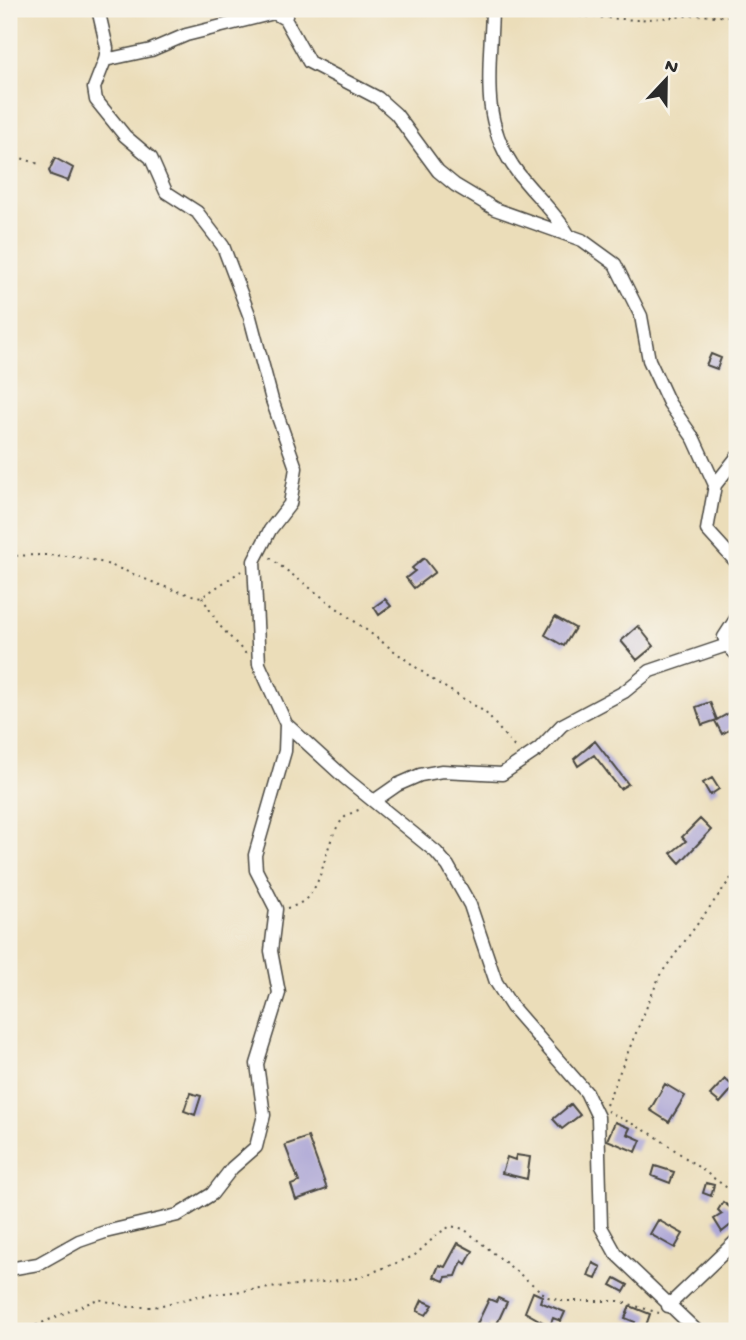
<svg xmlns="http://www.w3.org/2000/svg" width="746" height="1340" font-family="'Gochi Hand',sans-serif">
  <rect width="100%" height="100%" fill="#f7f3e8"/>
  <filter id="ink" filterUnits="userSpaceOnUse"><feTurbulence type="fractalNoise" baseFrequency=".0143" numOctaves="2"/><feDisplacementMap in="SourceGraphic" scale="14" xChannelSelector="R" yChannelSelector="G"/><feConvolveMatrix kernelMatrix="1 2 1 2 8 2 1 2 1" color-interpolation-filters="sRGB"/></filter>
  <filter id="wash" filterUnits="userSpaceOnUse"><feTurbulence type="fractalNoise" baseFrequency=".00686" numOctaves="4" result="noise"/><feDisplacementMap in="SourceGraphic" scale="28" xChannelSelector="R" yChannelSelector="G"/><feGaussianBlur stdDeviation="1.57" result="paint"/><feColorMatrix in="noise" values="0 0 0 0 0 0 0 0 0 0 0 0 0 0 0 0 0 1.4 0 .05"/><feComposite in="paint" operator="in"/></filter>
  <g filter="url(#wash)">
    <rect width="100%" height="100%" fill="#ebddb9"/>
    <g id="blocks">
      <path fill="#aba5d5" d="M55,158L73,168L68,181L51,175L49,171Z
        M711,354L721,358L717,369L706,365Z
        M424,558L435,572L414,588L406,578L415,571L412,568Z
        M385,599L391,606L379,615L374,607Z
        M555,617L575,628L564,646L545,635Z
        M638,626L654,646L637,660L621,641Z
        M710,702L717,720L702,725L696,707Z
        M733,711L737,725L722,734L715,721Z
        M595,741L628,784L620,789L594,755L578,766L574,759Z
        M712,778L719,789L710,795L703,783Z
        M700,819L711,830L680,863L671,853L686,841L682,837Z
        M725,1079L734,1087L720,1103L710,1095Z
        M665,1084L685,1096L669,1122L650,1110Z
        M190,1093L201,1096L195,1115L184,1111Z
        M571,1104L580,1115L562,1129L553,1119Z
        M615,1122L630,1128L627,1134L641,1140L636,1152L607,1140Z
        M308,1137L327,1189L296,1200L291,1185L299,1182L285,1145Z
        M516,1155L530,1157L527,1179L502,1173L507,1157L515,1160Z
        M655,1166L674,1172L670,1183L652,1176Z
        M706,1183L714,1185L711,1196L703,1193Z
        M723,1202L731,1208L735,1206L737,1220L722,1232L714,1219L722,1214L718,1210Z
        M658,1220L683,1234L675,1248L650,1234Z
        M458,1243L473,1251L466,1264L462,1261L456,1276L446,1277L444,1281L434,1277L439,1265L445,1267Z
        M593,1263L601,1267L596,1279L588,1276Z
        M615,1278L628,1285L624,1292L611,1285Z
        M533,1292L542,1296L540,1302L565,1312L561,1321L553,1318L550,1326L525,1312Z
        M498,1298L507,1302L496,1326L490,1324L488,1329L477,1324L489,1299L496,1302Z
        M422,1300L433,1305L426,1315L417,1311Z
        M630,1306L650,1314L644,1331H631L635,1322L625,1318Z"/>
    </g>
  </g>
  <g filter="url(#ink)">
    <use href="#blocks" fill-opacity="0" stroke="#484640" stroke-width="2"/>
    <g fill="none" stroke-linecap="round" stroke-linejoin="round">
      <defs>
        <path id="minor" d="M98,9L107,48L105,60L94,88L96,100L125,136L151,158L166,192L197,212L223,246L250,317L272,400L296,468L290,504L270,530L254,561L259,664L286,724L345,778L436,852L448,866L470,905L496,982L512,1007L586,1092L598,1117L601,1227L616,1254L697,1331
          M288,9L285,19L309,62L378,98L396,114L438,171L455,185L495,209L582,240L615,264L641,316L649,360L669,403L694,439L715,485L707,530L737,563
          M492,9C491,65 479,116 513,166C529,190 553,209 568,234
          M105,60L151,50L186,35L274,13L285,19
          M715,485L737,457
          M737,617L724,637L727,645L737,655
          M374,801L397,785L420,775L442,771L502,774L539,749L562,725L624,692L650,671L727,645
          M9,1269L38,1264L79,1241L105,1232L178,1215L212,1194L232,1168L256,1147L264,1115L257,1064L279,993L271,951L276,909L256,870L255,855L285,751L286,724
          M668,1306L737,1240"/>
      </defs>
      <use href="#minor" stroke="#484640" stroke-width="15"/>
      <path stroke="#484640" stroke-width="2" stroke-dasharray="2 5" stroke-linecap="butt" d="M503,11L637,20L698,15L737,17
        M9,154L39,164
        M9,556C40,555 69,553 100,562C134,572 165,591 202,597L241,571
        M270,558L433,680L485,712L516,749
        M202,597L219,625L247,655
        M287,908C329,900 319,844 344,818C349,813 357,811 363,808
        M606,1105L660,975L737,870
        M607,1111L654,1135L737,1195
        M23,1331L98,1299L129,1307H154L198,1296L358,1278L414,1256L439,1233L451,1226L464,1229L548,1297L561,1301H619L659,1313"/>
      <use href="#minor" stroke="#fff" stroke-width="12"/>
    </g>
  </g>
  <rect width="746" height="1340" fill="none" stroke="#f7f3e8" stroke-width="35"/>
  <g transform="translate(666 80) rotate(22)" stroke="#f7f3e8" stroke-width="5" paint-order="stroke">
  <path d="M0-5L12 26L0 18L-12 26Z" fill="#2b2b2b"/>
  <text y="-10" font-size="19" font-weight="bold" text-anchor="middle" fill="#2b2b2b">N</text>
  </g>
</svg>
